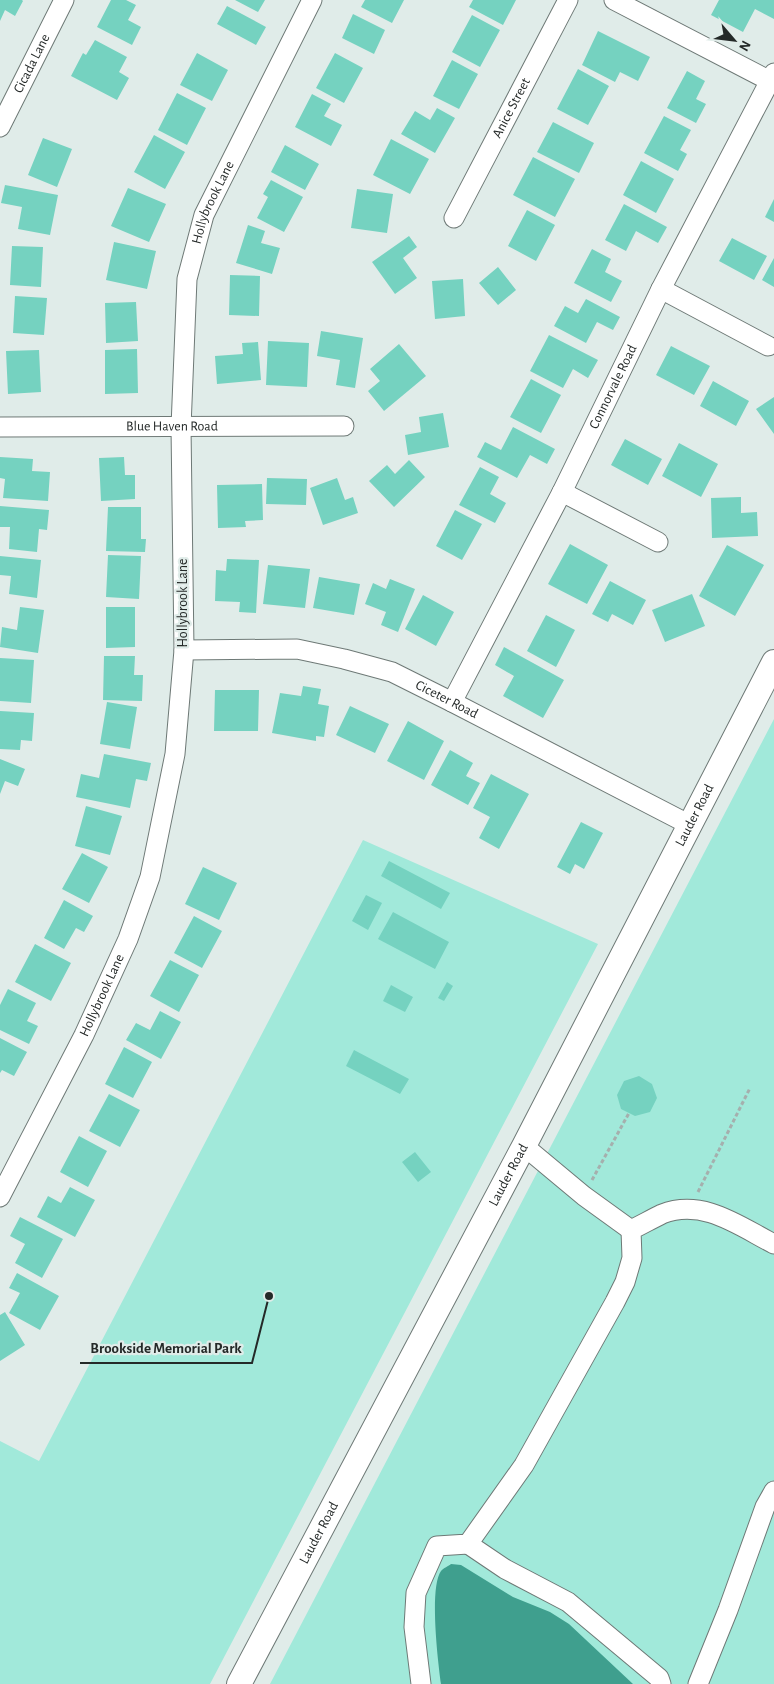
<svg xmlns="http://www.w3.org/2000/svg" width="774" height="1684" font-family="'Alegreya Sans',sans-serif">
  <rect width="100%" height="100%" fill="#e0ece9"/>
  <path fill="#a1e9da" d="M774,719V1684H270Z
    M363,840L598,944L210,1684H0V1441L39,1461Z"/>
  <path fill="#3f9f8e" d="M451,1564L461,1565L513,1597L550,1612L569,1624L633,1684H441C438,1662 429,1588 441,1571C443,1568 449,1566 451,1564Z"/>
  <path fill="#75d2c0" d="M0,0H22L23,1L15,16L5,10L0,21Z
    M111,0H126L136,5L128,20L141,27L132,45L97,27Z
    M235,0H265L258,12Z
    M365,0H404L392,23L361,7Z
    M473,0H516L503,25L469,7Z
    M719,0H774V19L755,9L743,32L711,15Z
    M227,6L266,27L256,45L217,24Z
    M353,14L385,30L374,54L342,38Z
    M472,15L500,30L480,67L452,52Z
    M598,31L650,57L638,81L620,72L615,82L582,65Z
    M95,40L127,57L119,72L129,78L117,100L71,76L83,53L86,55Z
    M197,53L228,70L212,101L180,85Z
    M335,53L363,68L344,103L316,88Z
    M452,60L478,74L459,109L433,96Z
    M578,69L609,86L588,125L557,109Z
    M687,71L705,81L696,99L706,104L696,123L667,108Z
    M177,93L206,108L187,145L158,130Z
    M312,94L331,104L324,116L342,125L331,146L295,127Z
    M437,108L455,118L435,153L401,134L415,111L430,120Z
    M664,116L691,130L680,150L687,154L678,171L644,153Z
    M553,122L594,143L579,173L537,152Z
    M154,135L185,152L165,189L134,172Z
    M43,138L72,149L57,187L28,175Z
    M391,139L429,159L410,194L373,175Z
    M285,145L319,164L305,190L271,172Z
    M533,157L575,179L555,217L513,195Z
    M641,161L674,179L656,213L623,195Z
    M271,180L303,197L284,232L257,218L268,197L263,194Z
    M5,185L58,195L50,235L18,229L22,207L1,203Z
    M128,188L166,204L149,242L111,226Z
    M357,189L393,194L387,233L351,228Z
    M774,199V222L765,217Z
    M624,204L667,227L658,243L636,231L626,251L605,240Z
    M527,210L555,225L536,261L508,246Z
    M248,225L265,231L261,243L280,248L272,274L236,263Z
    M409,236L417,247L403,258L417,278L395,294L372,262Z
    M732,238L767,256L754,280L719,261Z
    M114,242L156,251L147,289L106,280Z
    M12,246L43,247L41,287L10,285Z
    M592,249L611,259L605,272L622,281L611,302L574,283Z
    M774,258V287L762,280Z
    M498,267L516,290L498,305L479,283Z
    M230,275L260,276L259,316L229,315Z
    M463,279L465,316L435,319L432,281Z
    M15,296L47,298L44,335L13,333Z
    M586,299L620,317L613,330L597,322L586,343L554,326L565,306L578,313Z
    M136,302L138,341L106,343L105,303Z
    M321,331L363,338L355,388L336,385L340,360L317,356Z
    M549,335L598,360L588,378L573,369L563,388L530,371Z
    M268,341L309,343L307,387L266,385Z
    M258,342L261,380L217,384L215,356L243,354L242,343Z
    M399,344L426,376L384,411L368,391L380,381L370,369Z
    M671,346L710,366L694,395L656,375Z
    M137,349L138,393L105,394V350Z
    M39,350L41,392L8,394L6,351Z
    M531,379L561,395L541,433L510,417Z
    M713,381L749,401L736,426L700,406Z
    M774,397V434L756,409Z
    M443,413L449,447L408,455L405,435L421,432L419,417Z
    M513,427L555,449L547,464L530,455L517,478L477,457L485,442L501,450Z
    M625,439L662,459L648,485L611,465Z
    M679,443L718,464L701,497L662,476Z
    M0,457L33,459L32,471L50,472L48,501L3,498L5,479L0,478Z
    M124,457L125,475H135V499L101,501L99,458Z
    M409,460L425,477L394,507L369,481L387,465L395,474Z
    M480,467L499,477L490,494L506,503L495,523L459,505Z
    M267,478L307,479L306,505L266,504Z
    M337,478L345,500L353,497L358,513L323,525L310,488Z
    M262,484L263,520L245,521L246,527L218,528L217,485Z
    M741,497V513L757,512L758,536L712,538L711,498Z
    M0,506L49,510L47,530L39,529L37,552L9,549L10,527H0Z
    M108,507H141V539H146L145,552L106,551Z
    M455,510L482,524L462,560L436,546Z
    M570,544L608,565L587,604L548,584Z
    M727,545L764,565L735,616L699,596Z
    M108,555L141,556L139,599L106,597Z
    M0,556L41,560L37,598L9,594L11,576L0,575Z
    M227,559L259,560L256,613L239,612L240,602L215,601L216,570L226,571Z
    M268,565L310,569L305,608L263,604Z
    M319,577L360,584L354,615L313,608Z
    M390,579L415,589L398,632L381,625L386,612L365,604L373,583L386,589Z
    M610,581L646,600L633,625L612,614L608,622L592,614Z
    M692,594L705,626L665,642L652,610Z
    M423,595L454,612L436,646L405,629Z
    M20,607L44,610L38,653L0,647L2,627L17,630Z
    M106,607H135V647L106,648Z
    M546,615L575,630L556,667L527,651Z
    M504,647L564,680L543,718L503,696L514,676L495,665Z
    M104,656H135L134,675H143L142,701L103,700Z
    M0,658L34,660L31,703L0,701Z
    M303,686L321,689L318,704L329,706L324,737L316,736V741L272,733L280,693L301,696Z
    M215,690H259L258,731H214Z
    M107,702L137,707L130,749L100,744Z
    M350,706L389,724L375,753L336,735Z
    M0,711L34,713L32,741L21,740L20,750L0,749Z
    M408,721L444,741L424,780L387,761Z
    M450,750L473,763L466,776L480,783L468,805L431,785Z
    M104,754L151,763L147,781L136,779L130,808L76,797L81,774L99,778Z
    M0,759L25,769L18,786L5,781L0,794Z
    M491,774L529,794L499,849L479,838L490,817L473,808Z
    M86,806L122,816L110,855L75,846Z
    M581,822L603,833L584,869L575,864L570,874L557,867Z
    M82,853L108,867L89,903L62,889Z
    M389,861L450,893L441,909L381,876Z
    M203,867L237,883L219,920L185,904Z
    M366,895L382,903L368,930L352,921Z
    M64,900L93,916L84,932L76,928L64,949L44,938Z
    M393,912L449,942L435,969L378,939Z
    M194,916L222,931L202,968L174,953Z
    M35,944L71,963L51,1001L15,982Z
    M170,960L199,975L179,1012L150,996Z
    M447,982L453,986L444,1001L438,998Z
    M391,985L413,997L405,1012L383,1001Z
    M8,989L36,1003L27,1021L38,1026L29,1044L0,1030V1005Z
    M160,1011L181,1022L161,1059L126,1040L136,1023L150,1030Z
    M0,1038L27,1052L14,1076L2,1070L0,1073Z
    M124,1047L152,1062L133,1098L105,1084Z
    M354,1050L409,1079L400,1094L346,1066Z
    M639,1076L652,1084L657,1098L650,1112L635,1116L621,1109L617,1095L624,1081Z
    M109,1094L140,1110L120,1147L89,1131Z
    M79,1136L107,1151L88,1187L60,1172Z
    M415,1152L431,1172L418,1182L402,1162Z
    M70,1187L95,1200L75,1237L37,1217L48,1196L61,1203Z
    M20,1217L63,1239L42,1278L15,1263L25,1244L10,1236Z
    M17,1273L59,1296L40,1330L9,1313L20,1293L9,1288Z
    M5,1312L25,1345L0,1361V1315Z"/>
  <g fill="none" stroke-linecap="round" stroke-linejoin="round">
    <defs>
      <g id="minor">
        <path d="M614,0L774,83"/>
        <path id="s1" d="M0,127L64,0"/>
        <path id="s2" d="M454,218L568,0"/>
        <path d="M661,289L768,346"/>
        <path id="s3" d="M0,427L344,426"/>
        <path d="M562,492L658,542"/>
        <path id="s4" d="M184,650L297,649L344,659L392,672L452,702L690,825"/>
        <path id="s5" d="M452,702L562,492L661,289L774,73"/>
        <path d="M524,1146L584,1196L631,1230"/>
        <path id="s6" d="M0,1197L84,1035L128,939L150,877L175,754L184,650L181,427L187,279L204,215L312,0"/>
        <path d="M468,1544L505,1569L568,1602L659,1678L661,1684"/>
        <path d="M421,1684L414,1627L416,1593L437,1546L468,1544L524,1465L615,1302L625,1282L632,1258L631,1230C641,1225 652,1219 662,1214C703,1198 739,1226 774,1244"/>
        <path d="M698,1684L728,1610L765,1507L774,1491"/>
      </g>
      <g id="major">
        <path id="s7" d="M239,1684L524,1146L774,662"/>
      </g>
    </defs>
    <use href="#minor" stroke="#6e7976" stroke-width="21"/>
    <use href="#major" stroke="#6e7976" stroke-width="26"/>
    <path stroke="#a5afad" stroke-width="3" stroke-dasharray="4 2.5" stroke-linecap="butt" d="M592,1180L629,1113
      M698,1192L750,1088"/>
    <use href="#minor" stroke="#fff" stroke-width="19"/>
    <use href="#major" stroke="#fff" stroke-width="24"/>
  </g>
  <g text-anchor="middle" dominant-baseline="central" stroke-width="4.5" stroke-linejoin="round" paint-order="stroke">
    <g font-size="14" fill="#242928" stroke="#e0ece9">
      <text stroke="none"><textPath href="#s1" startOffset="71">Cicada Lane</textPath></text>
      <text stroke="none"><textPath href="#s2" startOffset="124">Anice Street</textPath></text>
      <text stroke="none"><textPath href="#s6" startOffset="1036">Hollybrook Lane</textPath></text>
      <text stroke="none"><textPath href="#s5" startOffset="354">Connorvale Road</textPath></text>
      <text stroke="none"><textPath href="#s3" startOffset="172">Blue Haven Road</textPath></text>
      <text transform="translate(183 603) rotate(-90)">Hollybrook Lane</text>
      <text stroke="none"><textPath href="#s4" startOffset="272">Ciceter Road</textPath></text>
      <text stroke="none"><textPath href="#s7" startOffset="981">Lauder Road</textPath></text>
      <text stroke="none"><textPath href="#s6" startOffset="226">Hollybrook Lane</textPath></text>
      <text stroke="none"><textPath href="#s7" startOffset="576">Lauder Road</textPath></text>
      <text stroke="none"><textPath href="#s7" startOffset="171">Lauder Road</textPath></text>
    </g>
  </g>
  <path fill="none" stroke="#242928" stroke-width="2" d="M269 1296L252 1363H80"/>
  <circle fill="#242928" stroke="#e0ece9" stroke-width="2" cx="269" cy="1296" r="5"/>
  <g font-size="15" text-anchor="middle" font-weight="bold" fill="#242928" stroke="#e0ece9" stroke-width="4.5" stroke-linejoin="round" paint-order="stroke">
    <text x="166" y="1353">Brookside Memorial Park</text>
  </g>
  <g transform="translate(734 40) rotate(118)" stroke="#e0ece9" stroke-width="4" paint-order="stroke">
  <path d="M0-4L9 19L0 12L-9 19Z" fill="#242928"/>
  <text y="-8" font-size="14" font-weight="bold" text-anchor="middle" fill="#242928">N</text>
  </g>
</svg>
